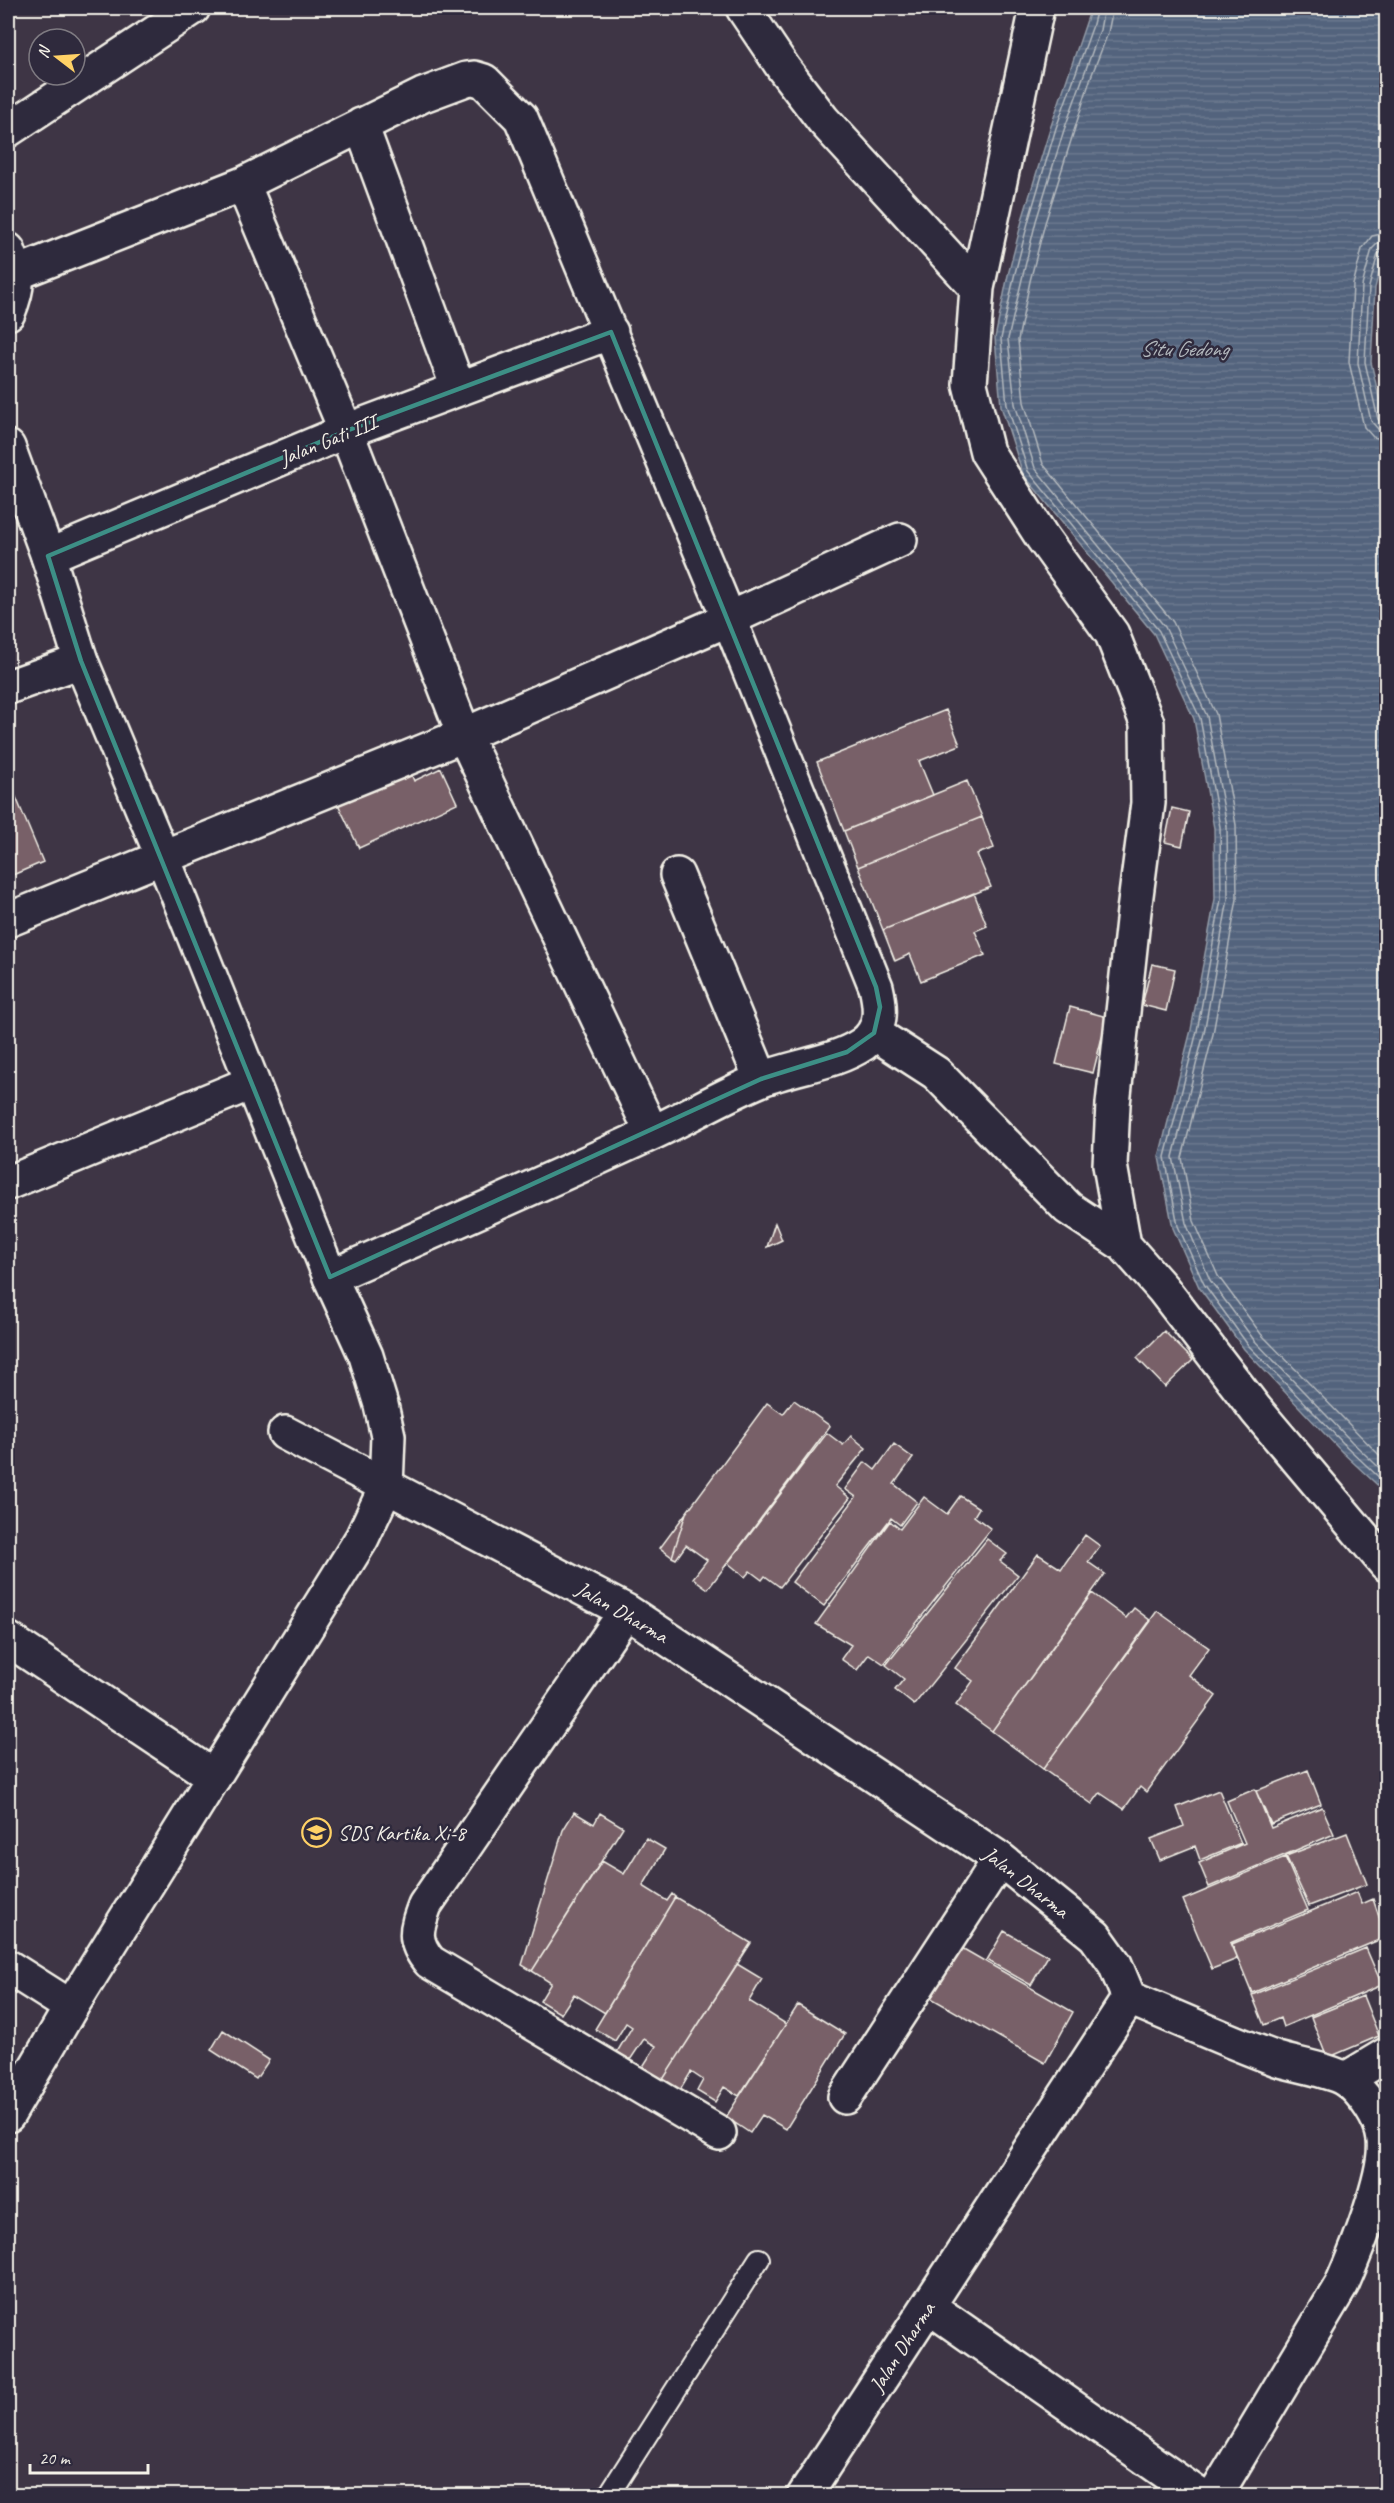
<svg xmlns="http://www.w3.org/2000/svg" width="1394" height="2503" font-family="Caveat,sans-serif">
  <defs>
    <pattern id="water-rules" width="6" height="5" patternUnits="userSpaceOnUse" patternTransform="scale(1.5)"><rect width="6" height="5" fill="#52637d"/><path d="M0 2.5h6" fill="none" stroke="#6c7a8f"/></pattern>
  </defs>
  <rect width="100%" height="100%" fill="#3e3545"/>
  <filter id="ink" filterUnits="userSpaceOnUse"><feTurbulence type="fractalNoise" baseFrequency=".0167" numOctaves="2"/><feDisplacementMap in="SourceGraphic" scale="12" xChannelSelector="R" yChannelSelector="G"/><feConvolveMatrix kernelMatrix="1 2 1 2 8 2 1 2 1" color-interpolation-filters="sRGB"/></filter>
  <g filter="url(#ink)">
    <path fill="url(#water-rules)" stroke="#939ca8" stroke-width="1.5" d="M1091,8H1386V245L1375,288L1371,362L1386,429V1493L1342,1452L1244,1349L1199,1287L1173,1228L1159,1157L1191,1030L1215,899L1214,828L1194,719L1154,634L1023,474L1001,406L995,338L1008,275L1023,217L1051,126Z"/>
    <g fill="none" stroke-linecap="round" stroke-linejoin="round">
      <path stroke="#b3b8bd" stroke-width="1.5" d="M1097,8L1092,28L1056,128L1029,219L1014,277L1001,339L1007,405L1028,471L1159,631L1200,718L1220,827L1221,899L1197,1031L1165,1157L1178,1226L1204,1284L1248,1345L1347,1447L1386,1484
        M1104,8L1100,30L1064,130L1036,221L1022,279L1008,339L1015,404L1035,468L1165,627L1207,716L1227,826L1228,899L1204,1033L1173,1157L1186,1223L1210,1280L1254,1340L1352,1442L1386,1474
        M1113,8L1108,33L1091,77L1045,223L1030,281L1018,340L1024,402L1043,464L1173,622L1216,714L1236,825L1237,899L1213,1034L1182,1158L1194,1221L1218,1276L1261,1334L1386,1462
        M1386,233L1372,236L1362,249L1353,285L1349,362L1364,427L1373,437L1386,440
        M1386,242L1378,243L1372,249L1362,286L1358,363L1371,421L1378,429L1386,431
        M1386,249L1378,254L1369,287L1365,362L1378,419L1381,422L1386,423"/>
    </g>
    <path fill="#786067" stroke="#f4f1e8" stroke-width="1.5" d="M946,710L960,745L919,761L933,795L844,831L817,762Z
      M441,768L457,803L359,848L338,804L410,771L414,781Z
      M8,778L43,862L8,877Z
      M967,781L982,817L858,867L844,831Z
      M1172,808L1189,812L1182,846L1165,842Z
      M982,817L994,848L977,854L991,887L883,930L858,867Z
      M974,893L987,926L975,931L985,955L921,981L910,954L895,961L883,930Z
      M1152,964L1175,969L1166,1011L1142,1005Z
      M1070,1007L1107,1017L1093,1073L1056,1064Z
      M775,1223L782,1240L767,1247Z
      M1164,1331L1193,1360L1165,1387L1137,1358Z
      M794,1400L830,1426L708,1589L693,1578L707,1560L686,1545L676,1559L672,1557L686,1513L767,1403L783,1414Z
      M827,1433L843,1445L851,1436L866,1448L835,1486L850,1498L780,1587L765,1576L762,1580L750,1571L745,1577L728,1563Z
      M894,1444L913,1458L894,1484L917,1502L900,1525L891,1518L824,1606L792,1582L856,1497L845,1489L865,1462L875,1470Z
      M960,1496L979,1508L974,1516L991,1529L884,1664L869,1654L857,1670L841,1659L851,1645L816,1624L890,1521L900,1529L924,1497L947,1514Z
      M686,1513L672,1557L660,1548Z
      M1085,1535L1100,1546L1088,1562L1105,1574L992,1731L956,1705L973,1681L955,1668L1038,1554L1061,1569Z
      M987,1539L1007,1554L1000,1561L1018,1575L914,1705L895,1690L904,1679L886,1665Z
      M1092,1593L1126,1618L1134,1608L1151,1621L1043,1769L992,1731Z
      M1157,1611L1209,1648L1189,1675L1216,1696L1146,1792L1140,1787L1124,1809L1100,1793L1092,1804L1043,1769Z
      M1308,1770L1321,1804L1271,1824L1256,1791Z
      M1255,1789L1271,1828L1322,1807L1334,1834L1209,1887L1199,1863L1245,1843L1227,1801Z
      M1219,1790L1241,1843L1200,1860L1195,1846L1160,1860L1151,1839L1184,1826L1177,1807Z
      M574,1812L594,1824L600,1813L623,1827L532,1971L522,1965L563,1830Z
      M1347,1833L1367,1884L1309,1906L1286,1856Z
      M646,1838L665,1849L643,1886L667,1901L672,1894L675,1897L605,2013L574,1994L561,2014L540,2001L551,1983L532,1971L602,1861L624,1874Z
      M1285,1857L1308,1910L1230,1943L1237,1959L1212,1969L1183,1900Z
      M1357,1892L1362,1904L1373,1899L1386,1937L1252,1993L1232,1944Z
      M675,1897L751,1943L662,2081L642,2068L656,2046L644,2039L630,2060L617,2052L632,2027L626,2023L615,2041L595,2029Z
      M1004,1931L1048,1956L1031,1985L987,1960Z
      M960,1947L1073,2012L1045,2063L931,1998Z
      M1366,1948L1382,1985L1283,2027L1280,2018L1264,2025L1252,1995Z
      M737,1964L762,1979L749,2001L786,2024L739,2096L724,2087L715,2102L697,2091L703,2080L691,2072L679,2092L662,2081Z
      M1363,1996L1379,2036L1327,2058L1311,2017Z
      M798,2005L845,2034L786,2129L762,2115L750,2133L726,2117Z
      M223,2030L269,2060L256,2079L211,2050Z"/>
    <g fill="none" stroke-linecap="round" stroke-linejoin="round">
      <defs>
        <path id="lane" d="M608,2496L759,2259"/>
        <path id="street" d="M743,8L784,69L823,120L977,288
          M1037,8L977,288L970,384L987,452L1042,537L1112,634L1147,723L1148,803L1134,911L1113,1104L1110,1165L1124,1245L1163,1289L1256,1410L1386,1564
          M361,125L458,388
          M8,130L193,8
          M243,184L346,431L464,735L652,1133
          M17,273L243,184L423,95L466,79L474,78L484,81L521,118L729,619L876,987C881,1008 883,1029 863,1044C833,1064 792,1066 760,1080C722,1096 687,1117 650,1134C544,1183 437,1230 330,1277
          M48,556L346,431L611,332
          M8,687L81,661
          M677,875L761,1079
          M8,920L464,735L729,619L900,540
          M874,1033L936,1073L1068,1208L1124,1245
          M8,1183L251,1083
          M285,1433L626,1611L1000,1859L1095,1936L1115,1964L1129,1998
          M626,1611L425,1905C416,1929 412,1941 430,1962L719,2133
          M8,1639L214,1777
          M8,1967L71,2007
          M1129,1998C1178,2018 1227,2041 1277,2059C1293,2064 1334,2071 1346,2080C1363,2091 1382,2120 1384,2140C1388,2173 1356,2252 1342,2284L1215,2496
          M1346,2079L1386,2055
          M845,2097L1000,1859
          M928,2306L1200,2496
          M804,2496L1129,1998"/>
        <path id="secondary" d="M8,250C19,277 19,286 8,313
          M8,447L48,556L81,661L163,858L330,1277L366,1356L381,1405L388,1436L386,1487L362,1538L71,2007L8,2115"/>
      </defs>
      <use href="#lane" stroke="#f4f1e8" stroke-width="24"/>
      <use href="#street" stroke="#f4f1e8" stroke-width="38"/>
      <use href="#secondary" stroke="#f4f1e8" stroke-width="38"/>
      <use href="#lane" stroke="#2f2a3d" stroke-width="20"/>
      <use href="#street" stroke="#2f2a3d" stroke-width="33"/>
      <use href="#secondary" stroke="#2f2a3d" stroke-width="33"/>
    </g>
  </g>
  <path fill="none" stroke="#3d8f86" stroke-width="4.5" stroke-linejoin="round" d="M611,332L876,987L880,1007L874,1033L847,1052L761,1079L330,1277L81,661L48,556L346,431Z"/>
  <defs>
    <symbol id="school-ring" viewBox="-11 -11 22 22"><circle r="9.5" fill="#2f2a3d" stroke="#ffd166" stroke-width="1.5"/><path d="M0-5L7-2L0 1L-7-2ZM-4 1L0 2.5L4 1V4Q0 6-4 4Z" fill="#ffd166"/></symbol>
  </defs>
  <g fill-rule="evenodd">
    <use href="#school-ring" x="300" y="1816" width="33" height="33"/>
  </g>
  <g text-anchor="middle" dominant-baseline="central" stroke-width="5" stroke-linejoin="round" paint-order="stroke">
    <g font-size="21" fill="#f4f1e8" stroke="#2f2a3d">
      <text transform="translate(328 440) rotate(-22)">Jalan Gati III</text>
      <text transform="translate(622 1612) rotate(30)">Jalan Dharma</text>
      <text transform="translate(1026 1882) rotate(38)">Jalan Dharma</text>
      <text transform="translate(902 2347) rotate(-57)">Jalan Dharma</text>
    </g>
    <g font-size="21" fill="#f4f1e8" stroke="#2f2a3d" text-anchor="start">
      <text x="338" y="1833">SDS Kartika Xi-8</text>
    </g>
    <g font-size="22" font-style="italic" fill="#b3b8bd" stroke="#2f2a3d">
      <text x="1184" y="349">Situ Gedong</text>
    </g>
  </g>
  <rect width="1394" height="2503" fill="none" stroke="#2f2a3d" stroke-width="30"/>
  <rect x="15" y="15" width="1364" height="2473" fill="none" stroke="#f4f1e8" stroke-width="2" filter="url(#ink)"/>
  <g transform="translate(57 57) rotate(287)"><circle r="28" fill="#2f2a3d" stroke="#7e7a81" stroke-width="1.5"/>
  <path d="M0-4.5L10 22L0 15L-10 22Z" fill="#ffd166"/>
  <text y="-9" font-size="16" font-weight="bold" text-anchor="middle" fill="#f4f1e8">N</text>
  </g>
  <path d="M30 2464v9h118v-9" fill="none" stroke="#f4f1e8" stroke-width="3"/>
  <text x="39" y="2464" font-size="18" fill="#f4f1e8" stroke="#2f2a3d" stroke-width="4.5" paint-order="stroke">20 m</text>
</svg>
